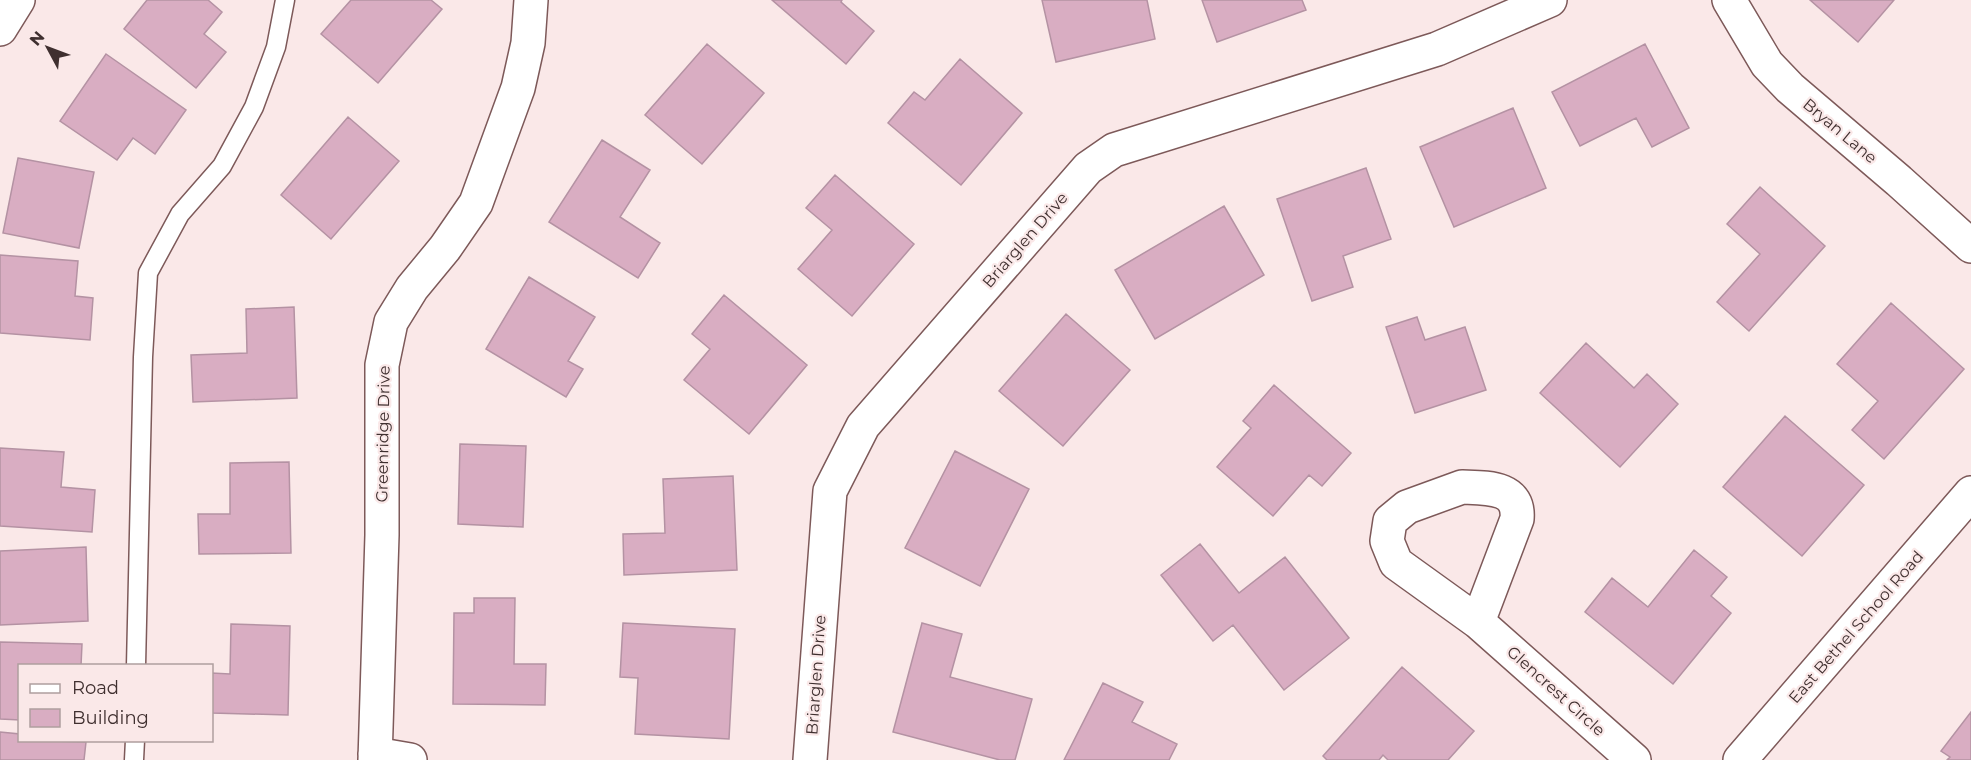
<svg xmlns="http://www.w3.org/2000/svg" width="1971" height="760" font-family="Montserrat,sans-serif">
  <rect width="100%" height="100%" fill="#fae8e8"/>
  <path fill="#d9adc2" stroke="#b492a3" stroke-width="1.5" d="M147,0H208L222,12L204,34L226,52L196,88L124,29Z
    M351,0H431L442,9L378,83L321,34Z
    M772,0H842L841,2L874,31L846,64Z
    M1042,0H1147L1155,39L1056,62Z
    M1202,0H1302L1306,10L1217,42Z
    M1810,0H1894L1858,42Z
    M707,44L764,93L702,164L645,115Z
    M1645,44L1689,128L1652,147L1636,118L1580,146L1552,92Z
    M106,54L186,110L155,154L133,138L117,160L60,121Z
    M960,59L1022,113L961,185L888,123L914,92L925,100Z
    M1513,108L1546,188L1454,227L1420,147Z
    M348,117L399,161L331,239L281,195Z
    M602,140L650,170L620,217L660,243L638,278L549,222Z
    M18,158L94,172L79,248L3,233Z
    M1366,168L1391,239L1343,256L1353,287L1312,301L1277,199Z
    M835,175L914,244L852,316L798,269L832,230L806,208Z
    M1760,187L1825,246L1749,331L1717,302L1760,254L1727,224Z
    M1224,206L1264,275L1155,339L1115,270Z
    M0,255L78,261L75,296L93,298L90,340L0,333Z
    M529,277L595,317L568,361L583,369L566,397L486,349Z
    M724,295L807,365L749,434L684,380L710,349L692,334Z
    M1891,303L1964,369L1884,459L1852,430L1878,401L1837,364Z
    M294,307L297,398L193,402L191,355L247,353L246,309Z
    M1066,314L1130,370L1063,446L999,391Z
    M1417,317L1425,340L1465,327L1486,390L1415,413L1386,327Z
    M1586,343L1634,388L1647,374L1678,404L1620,467L1540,393Z
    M1274,385L1351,453L1322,486L1309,475L1273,516L1217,467L1251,428L1243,421Z
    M1785,416L1864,485L1802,556L1723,487Z
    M460,444L526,446L523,527L458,524Z
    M0,448L64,452L61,487L95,490L92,532L0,526Z
    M955,451L1029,489L980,586L905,548Z
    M289,462L291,553L199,554L198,514H230V463Z
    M733,476L737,570L624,575L623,534L665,533L663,479Z
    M1200,544L1239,593L1285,557L1349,638L1284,690L1233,625L1213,641L1161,575Z
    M86,547L88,621L0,625V551Z
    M1694,550L1727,577L1711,596L1731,613L1673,684L1585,612L1612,578L1648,607Z
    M474,598H515L514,664H546L545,705L453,704L454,613H474Z
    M623,623L735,629L729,739L635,734L638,678L620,677Z
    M922,623L962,634L950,677L1032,699L1015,760H1000L893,732Z
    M231,624L290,626L288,715L212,713V673L230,674Z
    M0,642L82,644L81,666H20V720L0,719Z
    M1402,667L1474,731L1448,760H1388L1383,755L1379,760H1327L1323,756Z
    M1103,683L1143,702L1132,722L1177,744L1169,760H1064Z
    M1971,712V760H1947L1950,757L1941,751Z
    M0,732L20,734V740L86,742L84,760H0Z"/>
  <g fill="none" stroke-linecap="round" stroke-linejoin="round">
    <defs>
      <path id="lane" d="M136,666L143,357L148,273L180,214L222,166L254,107L276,47L285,0
        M134,760L135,740"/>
      <path id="street" d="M1729,0L1767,64L1790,88L1899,181L1971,246
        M0,29L18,0
        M1462,487C1486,488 1520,486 1517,519L1478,622L1396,563L1387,541L1390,521L1407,507Z
        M1478,622L1634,760
        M375,754L410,760
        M375,760L382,535V365L391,322L412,288L445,248L476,203L518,88L528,43L531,0
        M810,760L830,491L863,426L1088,168L1114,150L1437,49L1550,0"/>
      <path id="secondary" d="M1740,760L1971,493"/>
    </defs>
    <use href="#lane" stroke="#7d5959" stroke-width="21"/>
    <use href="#street" stroke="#7d5959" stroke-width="36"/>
    <use href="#secondary" stroke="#7d5959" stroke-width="36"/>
    <use href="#lane" stroke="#fff" stroke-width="18"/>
    <use href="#street" stroke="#fff" stroke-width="33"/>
    <use href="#secondary" stroke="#fff" stroke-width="33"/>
  </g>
  <g text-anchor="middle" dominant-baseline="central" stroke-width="4.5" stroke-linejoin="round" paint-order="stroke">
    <g font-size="16" fill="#3f2f2f" stroke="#fae8e8">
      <text transform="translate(1840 131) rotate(40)">Bryan Lane</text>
      <text transform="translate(1025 240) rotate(-49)">Briarglen Drive</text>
      <text transform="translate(383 434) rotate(-89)">Greenridge Drive</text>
      <text transform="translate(1856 627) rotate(-49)">East Bethel School Road</text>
      <text transform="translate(816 675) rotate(-86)">Briarglen Drive</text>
      <text transform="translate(1556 691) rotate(42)">Glencrest Circle</text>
    </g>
  </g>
  <rect x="18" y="664" width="195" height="78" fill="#fae8e8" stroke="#af9e9e" stroke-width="1.5"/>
  <rect x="30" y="684" width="30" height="9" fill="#ffffff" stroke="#af9e9e" stroke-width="1.5"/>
  <text x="72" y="694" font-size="18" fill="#3f2f2f">Road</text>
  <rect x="30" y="709" width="30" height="18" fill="#d9adc2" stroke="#af9e9e" stroke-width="1.5"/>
  <text x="72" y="724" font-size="18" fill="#3f2f2f">Building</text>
  <g transform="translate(48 48) rotate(311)" stroke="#fae8e8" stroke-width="4.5" paint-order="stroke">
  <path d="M0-4.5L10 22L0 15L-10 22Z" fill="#3f2f2f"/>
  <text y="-9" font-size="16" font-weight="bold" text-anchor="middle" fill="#3f2f2f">N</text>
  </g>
</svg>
